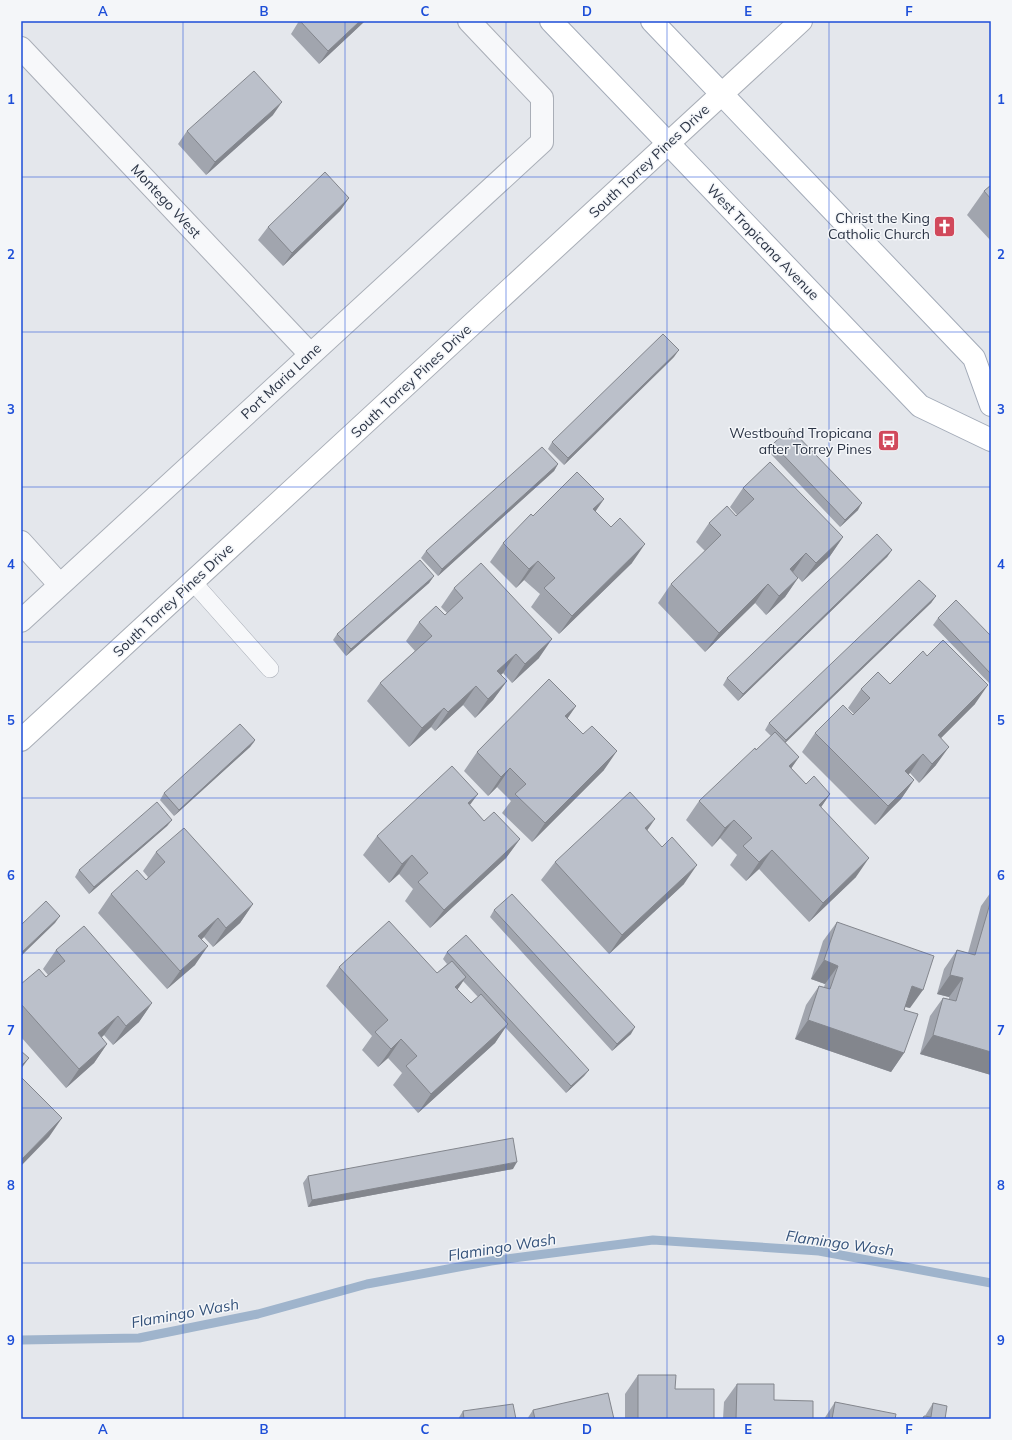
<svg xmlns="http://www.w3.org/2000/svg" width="1012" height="1440" font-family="Mulish,sans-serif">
  <rect width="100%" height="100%" fill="#e4e7ec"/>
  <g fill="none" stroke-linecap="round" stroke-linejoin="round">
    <path stroke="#9fb4cc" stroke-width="9" d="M21,1340L139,1338L258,1314L367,1284L491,1261L653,1240L819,1251L991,1283"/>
    <defs>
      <path id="lane" d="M193,582L270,669"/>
      <path id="street" d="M21,48L310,354
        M21,542L60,585
        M21,621L542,142V98L469,21"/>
      <path id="secondary" d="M21,740L801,21"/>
      <path id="primary" d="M551,21L920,406L991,440
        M652,21L974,358L991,405"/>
    </defs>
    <use href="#lane" stroke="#a9aeb7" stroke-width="18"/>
    <use href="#street" stroke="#a9aeb7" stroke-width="24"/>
    <use href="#secondary" stroke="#a9aeb7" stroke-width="24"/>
    <use href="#primary" stroke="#a3abb8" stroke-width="24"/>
    <use href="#lane" stroke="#f7f8fa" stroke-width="17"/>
    <use href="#street" stroke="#f7f8fa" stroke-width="22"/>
    <use href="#secondary" stroke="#fff" stroke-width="22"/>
    <use href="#primary" stroke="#fff" stroke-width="22"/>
  </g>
  <path fill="#a1a5ae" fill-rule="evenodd" d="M299,21H365L319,64L291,34Z
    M273,115L206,175L178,144L187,131Z
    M991,185V241L967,215L984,191Z
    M349,198L340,211L283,266L258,240L268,227Z
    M674,357L564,465L548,449L552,442Z
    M773,444L858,510L840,527L768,451Z
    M558,464L554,471L438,576L421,558L426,551Z
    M743,488L843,537L830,556L802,582L793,572L798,578L785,597L766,615L755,603L705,652L658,603L671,584L705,551L696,542L709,523L736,516L737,515L730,507Z
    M604,499L595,511L632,563L559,634L531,607L540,594L524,580L516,588L490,562L503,543L533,516Z
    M892,550L887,557L738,701L723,685L727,678Z
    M434,576L429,583L346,656L333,640L337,634Z
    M454,588L539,658L512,683L503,673L501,675L507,681L493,700L475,718L463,705L435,731L431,727L409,747L367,701L380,683L415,651L406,641L419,622L445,615L447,613L441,607Z
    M936,596L931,603L785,742L799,757L791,768L806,784L830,794L821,807L856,877L809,922L759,869L746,881L730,865L737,855L720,838L712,847L686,820L699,801L756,750L771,736L765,730L769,723Z
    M938,618L991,636V685L933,625Z
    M890,684L975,704L941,738L936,765L919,783L910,773L908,774L914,780L901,799L875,825L802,752L815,733L853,715L854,714L848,708L861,689Z
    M576,706L567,718L604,770L532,842L502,813L511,801L497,787L488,796L464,771L477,752Z
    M255,741L250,747L174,816L160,800L164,793Z
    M470,805L484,821L520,839L506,858L430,928L405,901L413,889L399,874L389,883L363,855L377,836Z
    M172,820L167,826L89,894L75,877L79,870Z
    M647,830L684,884L609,954L541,880L555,862Z
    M156,852L253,904L240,923L213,947L204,937L202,939L195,965L167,989L98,913L111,894L146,880L148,877L143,871Z
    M991,892V1075L920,1054L930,1016L943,998L949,999V997L937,994L944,969L957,950L968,953L981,906Z
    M494,910L631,1034L612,1051L490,917Z
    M837,922L910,1008L905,1007L904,1010V1053L891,1072L795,1039L806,1005L819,986L824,987L825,984L811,979L823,941Z
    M56,950L152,1003L139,1022L113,1045L104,1035L101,1038L107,1044L94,1063L66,1088L21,1037V984L46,977L48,975L43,969Z
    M447,952L589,1070L584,1076L566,1093L505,1027L495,1043L418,1113L393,1085L402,1073L388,1058L378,1067L362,1050L372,1036L326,986L339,967L437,973L447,964L443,959ZM463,981L478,997L471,1003L457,989Z
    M513,1169L308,1207L303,1183L308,1176Z
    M638,1375L675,1389L714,1419H625V1394Z
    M737,1384L774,1400L813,1419H723L724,1402Z
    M835,1402L895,1419H824Z
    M933,1403L945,1419H921L924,1416H925Z
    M533,1410L614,1419H527Z
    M463,1411L516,1419H458Z"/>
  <path fill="#83868d" d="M360,21H365L319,64L328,51Z
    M282,102L273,115L206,175L215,162Z
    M349,198L340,211L283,266L292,253Z
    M679,350L674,357L564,465L568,458Z
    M558,464L554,471L438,576L442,569Z
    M604,499L591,518L593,509Z
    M862,503L858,510L840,527L845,520Z
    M843,537L830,556L802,582L816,563Z
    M645,544L632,563L559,634L572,616Z
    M892,550L887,557L738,701L743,694Z
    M806,553L793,572L776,588L790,569Z
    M538,561L524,580L516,588L529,569Z
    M434,576L429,583L346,656L351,649Z
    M798,578L785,597L766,615L779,596Z
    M768,584L755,603L705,652L719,633Z
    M936,596L931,603L781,747L786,740Z
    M552,639L539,658L512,683L525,664Z
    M516,654L503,673L484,690L497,671Z
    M507,681L493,700L475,718L488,699Z
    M988,685L975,704L925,754L938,735Z
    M476,686L463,705L435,731L448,712Z
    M576,706L563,725L565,716Z
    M444,708L431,727L409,747L422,728Z
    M255,740L250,747L174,816L179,810Z
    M949,747L936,765L919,783L932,764Z
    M617,751L604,770L532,842L545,823Z
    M923,754L910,773L892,790L905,771Z
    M799,757L786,776L789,766Z
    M510,768L497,787L488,796L501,777Z
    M914,780L901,799L875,825L888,806Z
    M478,794L464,813L468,803Z
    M830,794L817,813L819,805Z
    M655,819L642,838L645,828Z
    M172,820L167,826L89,894L94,887Z
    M734,820L720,838L712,847L725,828Z
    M520,839L506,858L430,928L444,910Z
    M772,850L759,869L746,881L759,862Z
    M412,855L399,874L389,883L402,864Z
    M869,858L856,877L809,922L823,903Z
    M697,865L684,884L609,954L622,935Z
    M253,904L240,923L213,947L226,928Z
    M60,916L55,923L21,956V953Z
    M218,918L204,937L185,955L198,936Z
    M208,946L195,965L167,989L180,971Z
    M824,960L838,966L825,984L811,979Z
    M950,975L963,978L949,997L937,994Z
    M466,977L453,996L455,987Z
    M912,986L923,990L910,1008L899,1005Z
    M152,1003L139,1022L113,1045L126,1026Z
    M118,1016L104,1035L84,1052L98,1033Z
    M808,1020L904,1053L891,1072L795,1039Z
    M508,1024L495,1043L418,1113L431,1094Z
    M635,1027L631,1034L612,1051L617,1044Z
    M933,1035L991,1052V1075L920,1054Z
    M401,1039L388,1058L378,1067L391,1049Z
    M107,1044L94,1063L66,1088L79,1069Z
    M29,1058L21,1069V1066Z
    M589,1070L584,1076L566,1093L571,1086Z
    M62,1118L49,1137L21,1166V1160Z
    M517,1162L513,1169L308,1207L312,1200Z"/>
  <path fill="#bbc0ca" stroke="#83868d" d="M300,21H360L328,51Z
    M254,71L282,102L215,162L187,131Z
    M325,172L349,198L292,253L268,227Z
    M991,185V199L984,191Z
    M663,334L679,350L568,458L552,442Z
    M790,428L862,503L845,520L773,444Z
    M542,447L558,464L442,569L426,551Z
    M770,462L843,537L816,563L806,553L790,569L798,578L779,596L768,584L719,633L671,584L721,535L709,523L727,506L736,516L754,499L743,488Z
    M577,472L604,499L593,509L611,527L620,518L645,544L572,616L544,588L555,578L538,561L529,569L503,543L531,514L533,516Z
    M877,534L892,550L743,694L727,678Z
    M420,560L434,576L351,649L337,634Z
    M481,563L552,639L525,664L516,654L497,671L507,681L488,699L476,686L448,712L444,708L422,728L380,683L432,636L419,622L436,606L445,615L463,598L454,588Z
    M919,580L936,596L786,740L769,723Z
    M956,600L991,636V674L938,618Z
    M943,640L988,685L938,735L949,747L932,764L923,754L905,771L914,780L888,806L815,733L843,705L853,715L870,698L861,689L878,672L890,684L923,651L927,656Z
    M549,679L576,706L565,716L583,734L592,726L617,751L545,823L515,794L526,784L510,768L501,777L477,752Z
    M240,724L255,740L179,810L164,793Z
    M775,732L799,757L789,766L806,784L814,776L830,794L819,805L869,858L823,903L772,850L759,862L743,846L752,838L734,820L725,828L699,801L755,748L756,750Z
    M452,766L478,794L468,803L484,821L494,812L520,839L444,910L418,882L428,873L412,855L402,864L377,836Z
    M630,792L655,819L645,828L662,847L672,837L697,865L622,935L555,862Z
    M157,802L172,820L94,887L79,870Z
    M184,828L253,904L226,928L218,918L198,936L208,946L180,971L111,894L137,870L146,880L165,862L156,852Z
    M512,894L635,1027L617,1044L494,910Z
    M991,900V1052L933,1035L943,998L956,1001L963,978L950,975L957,950L975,955Z
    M46,901L60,916L21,953V925Z
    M389,921L437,973L452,961L466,977L455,987L471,1003L481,994L508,1024L431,1094L406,1066L417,1056L401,1039L391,1049L375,1032L388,1020L339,967Z
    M837,922L934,956L923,990L912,986L904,1010L918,1014L904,1053L808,1020L819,986L830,989L838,966L824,960Z
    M84,926L152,1003L126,1026L118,1016L98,1033L107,1044L79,1069L21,1004V984L39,969L46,977L65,961L56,950Z
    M466,935L589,1070L571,1086L447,952Z
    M21,1051L29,1058L21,1066Z
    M21,1077L62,1118L21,1160Z
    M513,1138L517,1162L312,1200L308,1176Z
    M638,1375H676L675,1389H714V1419H638Z
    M737,1384H774V1400L813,1401V1419H736Z
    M608,1393L614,1419H535L533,1410Z
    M835,1402L896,1414L895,1419H832Z
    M933,1403L947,1406L945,1419H923L924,1416L931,1417Z
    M513,1404L516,1419H462H464L463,1411Z"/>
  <path fill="none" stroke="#1d4ed8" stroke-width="1" stroke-opacity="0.55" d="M183,21V1419M345,21V1419M506,21V1419M667,21V1419M829,21V1419M21,177H991M21,332H991M21,487H991M21,642H991M21,798H991M21,953H991M21,1108H991M21,1263H991"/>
  <defs>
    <symbol id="church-square" viewBox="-11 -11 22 22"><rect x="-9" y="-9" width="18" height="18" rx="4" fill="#d1495b" stroke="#f4f6f9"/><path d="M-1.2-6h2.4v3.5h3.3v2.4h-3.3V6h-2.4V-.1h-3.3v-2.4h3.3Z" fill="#fff"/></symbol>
    <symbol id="bus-square" viewBox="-11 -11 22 22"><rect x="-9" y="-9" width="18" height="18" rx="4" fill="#d1495b" stroke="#f4f6f9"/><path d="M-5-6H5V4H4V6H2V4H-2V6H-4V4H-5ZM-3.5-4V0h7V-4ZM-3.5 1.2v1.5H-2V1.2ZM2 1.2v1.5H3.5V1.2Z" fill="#fff"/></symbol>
  </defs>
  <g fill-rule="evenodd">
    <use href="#church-square" x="932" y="214" width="25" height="25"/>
    <use href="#bus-square" x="876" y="428" width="25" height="25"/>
  </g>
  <g text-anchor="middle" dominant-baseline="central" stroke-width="3" stroke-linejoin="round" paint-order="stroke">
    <g font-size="14" fill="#2b3445" stroke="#f4f6f9">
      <text transform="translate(649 161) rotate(-43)">South Torrey Pines Drive</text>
      <text transform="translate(166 201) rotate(47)">Montego West</text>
      <text transform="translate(763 242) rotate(46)">West Tropicana Avenue</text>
      <text transform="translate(281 381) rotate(-43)">Port Maria Lane</text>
      <text transform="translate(411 381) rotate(-43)">South Torrey Pines Drive</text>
      <text transform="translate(173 600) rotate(-43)">South Torrey Pines Drive</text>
    </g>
    <g font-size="14" fill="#2b3445" stroke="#f4f6f9" text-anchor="end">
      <text x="930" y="218">Christ the King<tspan x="930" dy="16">Catholic Church</tspan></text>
      <text x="872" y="433">Westbound Tropicana<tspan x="872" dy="16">after Torrey Pines</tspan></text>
    </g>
    <g font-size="15" font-style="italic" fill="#34527a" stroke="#f4f6f9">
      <text transform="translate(840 1243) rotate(8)">Flamingo Wash</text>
      <text transform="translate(502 1247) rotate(-9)">Flamingo Wash</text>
      <text transform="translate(185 1313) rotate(-10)">Flamingo Wash</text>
    </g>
  </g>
  <rect width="1012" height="1440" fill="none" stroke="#f4f6f9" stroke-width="44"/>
  <rect x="22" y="22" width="968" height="1396" fill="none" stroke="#1d4ed8" stroke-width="1.5"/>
  <g font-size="13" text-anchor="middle" font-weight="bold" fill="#1d4ed8">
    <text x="103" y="16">A</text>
    <text x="264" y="16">B</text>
    <text x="425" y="16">C</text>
    <text x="587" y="16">D</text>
    <text x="748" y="16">E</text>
    <text x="909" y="16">F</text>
    <text x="11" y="104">1</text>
    <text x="1001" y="104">1</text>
    <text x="11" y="259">2</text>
    <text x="1001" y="259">2</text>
    <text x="11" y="414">3</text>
    <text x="1001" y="414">3</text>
    <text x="11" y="569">4</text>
    <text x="1001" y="569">4</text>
    <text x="11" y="725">5</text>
    <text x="1001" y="725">5</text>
    <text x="11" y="880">6</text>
    <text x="1001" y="880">6</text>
    <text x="11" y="1035">7</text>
    <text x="1001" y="1035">7</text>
    <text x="11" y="1190">8</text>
    <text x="1001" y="1190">8</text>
    <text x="11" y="1345">9</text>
    <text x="1001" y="1345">9</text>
    <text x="103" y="1434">A</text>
    <text x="264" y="1434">B</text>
    <text x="425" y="1434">C</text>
    <text x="587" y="1434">D</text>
    <text x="748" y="1434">E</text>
    <text x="909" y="1434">F</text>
  </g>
</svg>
